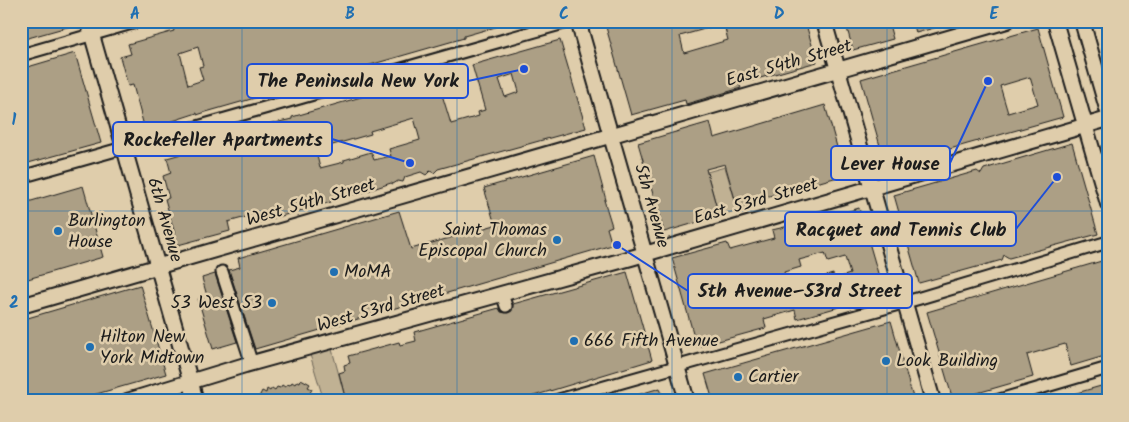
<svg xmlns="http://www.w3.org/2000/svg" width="1129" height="422" font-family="Kalam,sans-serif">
  <rect width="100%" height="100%" fill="#dfcdab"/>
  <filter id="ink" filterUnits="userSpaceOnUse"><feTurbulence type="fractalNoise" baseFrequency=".02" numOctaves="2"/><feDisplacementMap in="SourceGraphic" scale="10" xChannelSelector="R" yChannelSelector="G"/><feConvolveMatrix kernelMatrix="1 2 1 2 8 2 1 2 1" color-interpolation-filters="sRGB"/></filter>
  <g filter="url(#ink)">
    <path fill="#c0b193" stroke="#6e6658" d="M725,167L738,210L719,216L707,172Z
      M330,342L346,401H324L308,348Z"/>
    <path fill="#ac9f85" stroke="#1c1c1c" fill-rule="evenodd" d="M21,21H77L78,24L21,40Z
      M194,21H506V24L464,36V38L206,112L197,115V113L145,130L133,85L128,86L120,57L131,54L128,44L174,31L173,27ZM198,47L203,66L199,67L203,80L188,85L180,53Z
      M625,21H722V24L680,36L684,53L728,40L723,21H805L817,62L739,84L741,88L686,104L685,100L631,115L606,27Z
      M845,21H888L893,39L853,50Z
      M913,21H948V24L916,33Z
      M1038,28L1063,117L886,167L861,79ZM1030,77L1038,104L1008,113L1000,86Z
      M560,40L586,128L438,169L434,173L430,171L426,175L421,172L405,177L403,182L398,181L393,184L391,183L355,195L354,194L339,198L331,200V202L253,224L250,216L228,222L230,231L178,245L165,199L169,198L163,176L171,173L167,158L252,134L251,129L275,122V123L292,119V117L361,97L369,95L375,96L377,93L405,84L404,82H413L436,75L451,124L479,116L478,112L485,110L472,65ZM514,74L519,92L505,97L499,79ZM414,118L420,140L389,149L391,156L374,160L371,152L344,160V162L320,168L316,152L329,147V146L371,134L370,131Z
      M75,53L101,143L21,165V69Z
      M825,105L845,175L755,200L757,205L738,210L725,164L706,169L719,216L664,232L638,143L710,122L714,138Z
      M1072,143L1098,234L1009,258L1004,255L1002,260L919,283L894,195L977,171L981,174L984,169Z
      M594,156L606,200H604L612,226L607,228L612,245L255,349L229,270L240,267L238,258L399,211L411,249L495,225L484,188Z
      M83,186L103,257L21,281V204Z
      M859,208L884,294L797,319L795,310L764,319L766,328L697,347L672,258L727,243L730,250L774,238L772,230L789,226L790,229ZM825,253L828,262L845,257L850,274L834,279L833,274L788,287L784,272L801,267L799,260Z
      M1105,260L1108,270V355L1071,366L1065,344L1027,355L1033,377L953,400L927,312Z
      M627,272L652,360L517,401H346L339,373L345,371L344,365L350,363L348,356L399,342L400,345L416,341L414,332L499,308L501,312L508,313L512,311L513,304Z
      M215,274L237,342L213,349L198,299L207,296L202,278Z
      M140,285L166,374L72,401H21V320Z
      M891,321L914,401H713L705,374Z
      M301,379L310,384L308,387L312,389L310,393L313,394L310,401H257L262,391L266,393L267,389L270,391L272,388L275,390L277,387L280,388L282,385L285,387L287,384L290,385L292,382L295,384L297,381L300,382Z
      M1108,384V401H1059V398Z
      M660,388L664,401H624V399Z"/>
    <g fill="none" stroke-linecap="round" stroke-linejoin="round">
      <defs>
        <path id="minor" d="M21,55L139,21
          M21,177L571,21
          M222,272L252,364
          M502,294L506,306
          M555,401L920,298L1108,242
          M996,401L1108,368"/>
        <path id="major" d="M88,21L196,401
          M578,21L687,401
          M824,21L933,401
          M1055,21L1108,204
          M1082,21L1108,112
          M21,306L1007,21
          M127,401L245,365L631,258L1108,119"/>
      </defs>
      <use href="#minor" stroke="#1c1c1c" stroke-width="15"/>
      <use href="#major" stroke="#1c1c1c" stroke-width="18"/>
      <use href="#minor" stroke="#dfcdab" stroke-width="11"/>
      <use href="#major" stroke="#dfcdab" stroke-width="14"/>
    </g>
  </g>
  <path fill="none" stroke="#1f6fb2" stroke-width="1" stroke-opacity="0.55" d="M242,21V401M457,21V401M672,21V401M887,21V401M21,211H1108"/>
  <g fill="#1f6fb2" stroke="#dfcdab" stroke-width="2">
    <circle cx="58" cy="231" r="5"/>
    <circle cx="557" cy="240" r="5"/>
    <circle cx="334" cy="272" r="5"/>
    <circle cx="272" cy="303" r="5"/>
    <circle cx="574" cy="341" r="5"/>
    <circle cx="90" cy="347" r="5"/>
    <circle cx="886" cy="361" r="5"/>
    <circle cx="738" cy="377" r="5"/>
  </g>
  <g text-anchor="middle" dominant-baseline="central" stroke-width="5" stroke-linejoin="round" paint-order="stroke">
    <g font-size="18" fill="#1c1c1c" stroke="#dfcdab">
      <text transform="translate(789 64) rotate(-16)">East 54th Street</text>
      <text transform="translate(756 202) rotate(-16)">East 53rd Street</text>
      <text transform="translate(311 203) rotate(-16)">West 54th Street</text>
      <text transform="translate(651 206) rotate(74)">5th Avenue</text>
      <text transform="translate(164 220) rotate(74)">6th Avenue</text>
      <text transform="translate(381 309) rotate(-16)">West 53rd Street</text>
    </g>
    <g font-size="18" fill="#1c1c1c" stroke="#dfcdab" text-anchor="start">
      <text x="68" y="221">Burlington<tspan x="68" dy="21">House</tspan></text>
      <text x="547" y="230" text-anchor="end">Saint Thomas<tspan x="547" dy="21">Episcopal Church</tspan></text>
      <text x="344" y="272">MoMA</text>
      <text x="262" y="303" text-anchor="end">53 West 53</text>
      <text x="100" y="337">Hilton New<tspan x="100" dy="21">York Midtown</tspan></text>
      <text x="584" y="341">666 Fifth Avenue</text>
      <text x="896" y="361">Look Building</text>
      <text x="748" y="377">Cartier</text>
    </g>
  </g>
  <path fill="none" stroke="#1d4ed8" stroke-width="2" d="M524 69L468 81M410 163L332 139M988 81L950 163M1057 177L1016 229M617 245L688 291"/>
  <g fill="#1d4ed8" stroke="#dfcdab" stroke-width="2">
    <circle cx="524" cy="69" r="5"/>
    <circle cx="410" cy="163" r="5"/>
    <circle cx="988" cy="81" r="5"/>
    <circle cx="1057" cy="177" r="5"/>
    <circle cx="617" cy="245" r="5"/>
  </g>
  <g fill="#dfcdab" stroke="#1d4ed8" stroke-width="2">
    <rect x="247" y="64" width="221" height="34" rx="5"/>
    <rect x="113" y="122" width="219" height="34" rx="5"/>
    <rect x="831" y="146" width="119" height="34" rx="5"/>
    <rect x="785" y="212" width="231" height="34" rx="5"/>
    <rect x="688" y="274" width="224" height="34" rx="5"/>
  </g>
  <g font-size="19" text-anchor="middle" font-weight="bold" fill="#1c1c1c">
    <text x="358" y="87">The Peninsula New York</text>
    <text x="223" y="146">Rockefeller Apartments</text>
    <text x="890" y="170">Lever House</text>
    <text x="901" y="236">Racquet and Tennis Club</text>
    <text x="800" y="297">5th Avenue–53rd Street</text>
  </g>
  <rect width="1129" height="422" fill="none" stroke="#dfcdab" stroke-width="55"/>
  <rect x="28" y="28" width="1074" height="366" fill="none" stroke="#1f6fb2" stroke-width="2"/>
  <g font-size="16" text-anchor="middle" font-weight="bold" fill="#1f6fb2">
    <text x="135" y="19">A</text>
    <text x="350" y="19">B</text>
    <text x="564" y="19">C</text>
    <text x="779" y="19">D</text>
    <text x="994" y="19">E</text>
    <text x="14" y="125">1</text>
    <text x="14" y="308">2</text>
  </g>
</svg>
